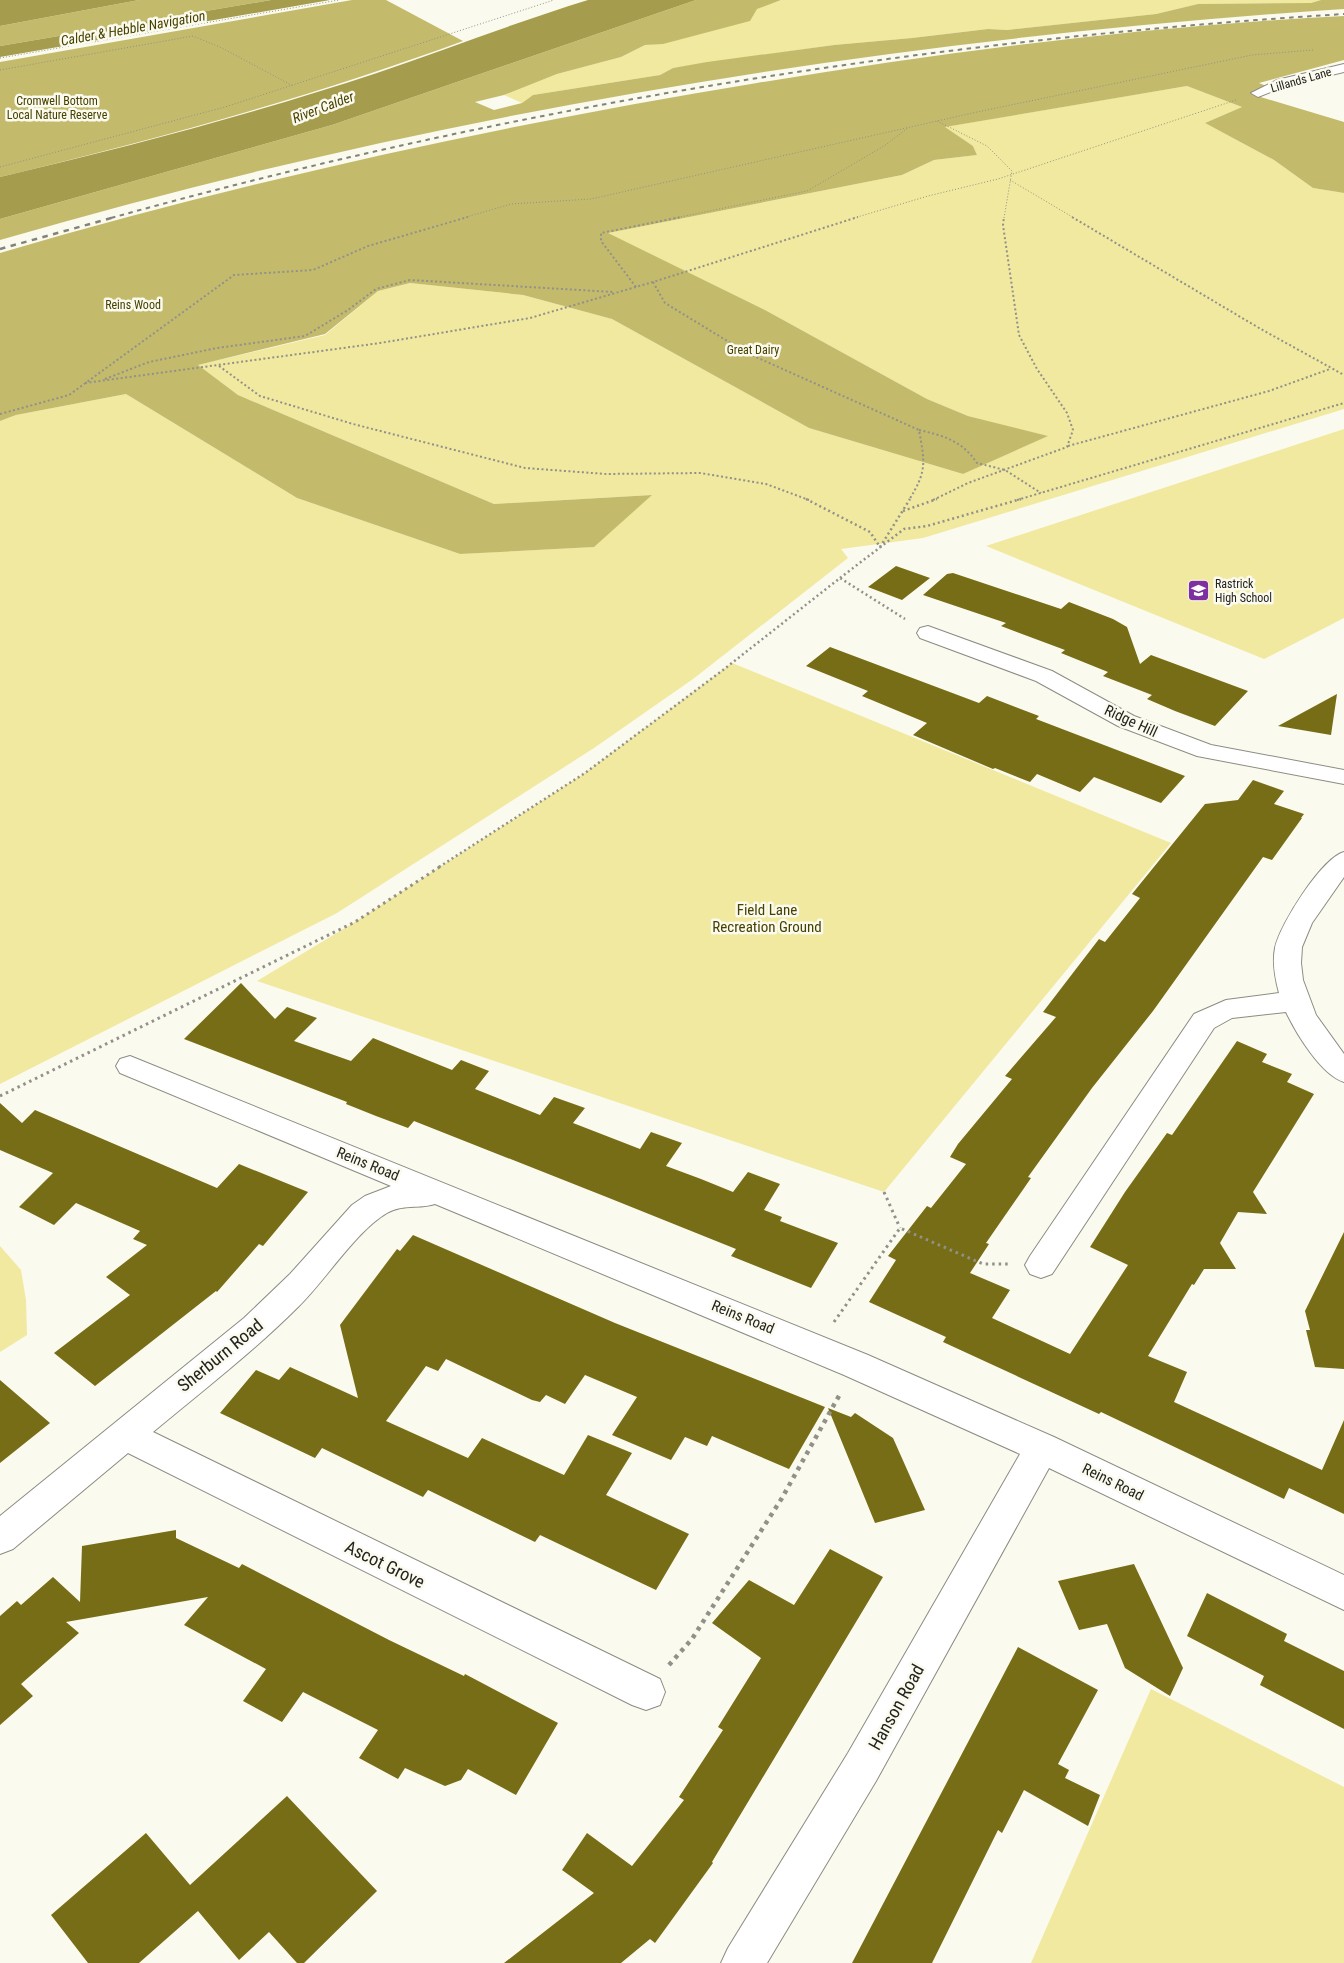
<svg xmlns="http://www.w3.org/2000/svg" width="1344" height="1963" font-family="'Roboto Condensed',sans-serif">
  <rect width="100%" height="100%" fill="#fbfaee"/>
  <path fill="#f0e99f" d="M781,0H1321L1311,3L1198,4L1156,14L1007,30L988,29L912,38L834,45L673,68L660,75L533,95L522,103L504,95L557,74L621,57L645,45L663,43Z
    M1187,86L1242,107L1205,123L1274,160L1313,188L1344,193V409L923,538L841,549L848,558L693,679L594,748L337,913L0,1084V421L16,415L126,394L297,498L460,554L593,547L651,495L494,504L238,395L197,365L325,335L378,291L410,283L523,295L612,319L809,428L963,474L1047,436L968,416L927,399L765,310L607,233L902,175L934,160L977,155L973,146L944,127Z
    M1344,429V618L1264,659L986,546Z
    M732,663L1171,843L884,1192L257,981L355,922L585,773Z
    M0,1246L21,1270L26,1300L27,1335L0,1352Z
    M1151,1689L1344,1787V1963H1031Z"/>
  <path fill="#c3bb6b" d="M139,0H271L0,46V26Z
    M352,0H386L463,41C311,97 157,139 0,177V62Z
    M696,0H781L757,9L750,21L663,44L645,45L621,57L557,74L504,95L475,102L494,110L522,103L533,95L660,75L673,68L707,62L834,45L912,38L988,29L1007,30L1156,14L1198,4L1311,3L1321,0H1344V9C890,39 437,112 0,240V219L332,125Z
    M1344,16V60L1259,83L1274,89L1254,95L1344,122V193L1313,188L1274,160L1205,123L1242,107L1187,86L945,127L973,146L977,155L934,160L902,175L608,233L765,310L927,399L968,416L1048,436L963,474L809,428L612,319L523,295L410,283L378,291L325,334L198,365L238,395L494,504L652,495L594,547L460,554L297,498L126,394L16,415L0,421V253C249,180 501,125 757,83C951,51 1148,26 1344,16Z"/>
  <path fill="#a59d4d" d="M0,0H139L0,26Z
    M271,0H330L0,57V46Z
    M588,0H696L332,125L0,219V177C127,147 253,114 377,73C447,49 517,22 588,0Z"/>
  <path fill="#766d16" d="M896,566L930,578L902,600L868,587Z
    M953,573L1061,609L1069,602L1113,619L1127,627L1140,664L1151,655L1248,691L1215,726L1175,711L1147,699L1152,695L1103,676L1108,672L1061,653L1065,650L1001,626L1006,623L923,595L947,574Z
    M830,647L979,703L987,696L1039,716L1036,719L1185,776L1161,803L1094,777L1080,792L1037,774L1030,782L995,768L993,769L913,735L927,723L862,696L868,691L806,666Z
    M1337,694L1331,735L1278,726Z
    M1253,780L1284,791L1274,804L1304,814L1301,818H1302L1272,860L1263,857L1153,1011L1092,1088L1028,1177L1031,1178L986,1243L989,1244L970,1273L1010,1290L992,1318L1070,1354L1128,1265L1090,1247L1125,1192L1167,1133L1172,1135L1237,1041L1267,1054L1262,1062L1292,1074L1287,1082L1314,1094L1253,1192L1267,1214L1238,1212L1220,1243L1236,1269H1204L1194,1285L1192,1284L1148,1356L1187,1372L1174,1402L1322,1470L1344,1420V1514L1289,1488L1284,1499L1101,1412L1099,1414L943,1342L946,1337L869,1302L896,1260L888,1256L927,1206L931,1208L966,1164L950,1157L958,1144L1012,1079L1005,1076L1056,1017L1043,1012L1099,939L1105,942L1140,898L1132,894L1205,804L1238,800Z
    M241,983L275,1019L287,1007L317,1018L294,1041L351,1061L373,1038L452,1070L461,1060L489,1071L475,1089L540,1115L554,1097L585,1108L573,1123L640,1149L651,1132L682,1143L666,1166L701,1179L733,1192L748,1172L780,1184L764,1210L782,1217L780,1221L838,1243L811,1288L731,1256L736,1249L609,1198L414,1121L408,1128L376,1116L346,1104L347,1102L184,1039Z
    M0,1103L22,1123L35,1110L217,1188L239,1164L308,1192L263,1246L259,1244L217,1292L216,1291L95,1386L54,1353L130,1295L106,1277L147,1245L133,1239L140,1231L76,1203L54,1225L19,1207L53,1173L0,1150Z
    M1344,1232V1369L1315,1367L1306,1330H1310L1305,1311Z
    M413,1235L615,1323L825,1407L789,1469L712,1436L707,1446L685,1437L671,1460L612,1435L637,1397L585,1375L565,1404L546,1395L540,1402L532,1400L446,1359L438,1371L426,1366L386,1421L468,1458L482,1438L564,1475L588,1435L632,1453L606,1495L689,1534L656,1590L540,1535L535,1542L428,1490L423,1497L322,1448L315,1458L220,1413L256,1370L279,1380L290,1367L358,1398L340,1325L397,1249L400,1251Z
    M0,1380L50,1423L0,1463Z
    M828,1408L851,1417L855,1413L893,1438L925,1510L875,1523Z
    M176,1530V1538L239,1568L242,1564L389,1640L464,1676L465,1674L558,1723L516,1795L468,1769L461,1780L445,1786L405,1768L398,1779L359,1758L378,1730L303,1692L282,1722L243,1701L266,1669L184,1625L208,1597L66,1622L79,1633L21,1684L33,1696L0,1725V1616L17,1601L21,1605L53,1577L80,1602L82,1546Z
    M830,1549L883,1577L712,1862L713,1863L655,1943L650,1939L621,1963H504L594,1893L562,1870L587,1833L632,1866L684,1800L679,1797L723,1730L718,1727L761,1658L712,1623L749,1580L794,1605Z
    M1134,1564L1183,1668L1170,1696L1125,1668L1107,1624L1079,1630L1058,1581Z
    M1207,1593L1287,1634L1284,1641L1344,1671V1729L1260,1685L1264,1676L1187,1636Z
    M1018,1647L1098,1690L1058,1764L1069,1770L1065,1778L1100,1795L1088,1826L1024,1790L1002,1833L998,1830L932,1963H852Z
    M287,1796L377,1891L304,1963H297L269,1932L239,1960L198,1911L139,1963H88L51,1915L146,1833L190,1885Z"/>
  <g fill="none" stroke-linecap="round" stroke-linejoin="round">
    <defs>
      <path id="minor" d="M1344,64V72L1286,86L1258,97L1251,93L1277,80Z
        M928,626L1052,671L1134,716L1211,745L1344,770V784L1197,756L1118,726L1036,681L920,638L917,633L920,628Z
        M1344,852V877L1312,923L1302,947L1301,963L1303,980L1316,1015L1344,1054V1082C1321,1075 1296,1033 1286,1012L1232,1018L1214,1028L1052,1274L1041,1278L1030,1274L1025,1265L1030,1256L1194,1014L1226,1000L1279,993C1275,978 1272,963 1275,948C1280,924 1322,858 1344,852Z
        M130,1056L868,1355L1054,1437L1344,1575V1610L1049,1468L876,1781L767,1963H721L728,1948L848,1753L1020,1454L844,1375L435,1204C419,1209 402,1204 387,1213C356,1231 325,1281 298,1307C253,1352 202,1391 153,1432L660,1679L665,1692L660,1705L646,1710L632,1705L128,1453L13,1549L0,1554V1516L244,1318L290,1274L352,1205L365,1196L391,1186L120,1073L116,1066L120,1059Z"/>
    </defs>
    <use href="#minor" stroke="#8d8c82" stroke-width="2"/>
    <path stroke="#929189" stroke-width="1" stroke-dasharray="1 2" stroke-linecap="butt" d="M0,58L339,0
      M0,70L193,36L222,48L293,86
      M937,121L987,146L1012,171L1004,218
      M0,167L225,107L554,0
      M1010,180L1074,218
      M463,218L511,204L591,199L977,112L1252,55L1313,50
      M675,218L807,191L884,146L908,128
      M854,218L928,196L998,179L1236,100"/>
    <path stroke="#929189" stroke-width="2" stroke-dasharray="2 2.5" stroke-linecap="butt" d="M1072,217L1259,328L1344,375
      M653,282L665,303L747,353L919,430C925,463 927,471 909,500
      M636,287L601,241V233L681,217
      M219,366L260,396L353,424L525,468L606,474L700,473L766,484L809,500
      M105,379L149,362L217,348L305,336L348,310L376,289L410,280L613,292
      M85,383L380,343L530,318L653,282L858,217
      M0,414L69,395L234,275L313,270L368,246L468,217
      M919,430C945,436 962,441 977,463L1005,470L1041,493
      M1068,446L1269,391L1330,369
      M933,500L968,483L1067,447L1073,430L1067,413L1037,369L1019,335L1003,225L1004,217
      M1017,500L1344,403"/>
    <path stroke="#929189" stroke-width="2.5" stroke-dasharray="2 3" stroke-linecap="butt" d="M806,499L870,532L880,547L910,499
      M903,511L937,499
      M840,578L904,529L927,526L1021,499
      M439,867L585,773L723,670L840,578L905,619"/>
    <path stroke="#929189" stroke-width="3" stroke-dasharray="2.5 4" stroke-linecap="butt" d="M0,1096L355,922L441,866
      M884,1192L900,1228
      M834,1322L900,1228L983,1264H1011"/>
    <path stroke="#929189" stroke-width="4.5" stroke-dasharray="4 5" stroke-linecap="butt" d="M669,1665L692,1639L782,1498L840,1394"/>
    <use href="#minor" fill="#fff" fill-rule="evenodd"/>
    <path stroke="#83827b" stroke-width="2" stroke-dasharray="4.5 4.5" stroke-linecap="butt" d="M111,218C513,106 928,40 1344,14"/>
    <path stroke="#83827b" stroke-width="2.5" stroke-dasharray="5.5 5.5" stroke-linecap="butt" d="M0,249L115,217"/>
  </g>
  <defs>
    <symbol id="school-square" viewBox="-11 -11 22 22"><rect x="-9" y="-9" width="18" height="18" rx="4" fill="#7e30a1" stroke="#fbfaee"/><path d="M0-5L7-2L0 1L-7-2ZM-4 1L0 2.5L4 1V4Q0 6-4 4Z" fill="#fff"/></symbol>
  </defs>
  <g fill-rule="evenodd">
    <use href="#school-square" x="1186" y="578" width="25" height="25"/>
  </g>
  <g text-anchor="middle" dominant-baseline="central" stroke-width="5" stroke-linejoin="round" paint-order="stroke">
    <g font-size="12" fill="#24231f" stroke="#fbfaee">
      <text transform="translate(1301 80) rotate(-16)">Lillands Lane</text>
    </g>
    <g font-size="12" fill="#474100" stroke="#fbfaee">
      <text x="57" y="101">Cromwell Bottom<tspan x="57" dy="14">Local Nature Reserve</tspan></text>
      <text x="133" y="305">Reins Wood</text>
      <text x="753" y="350">Great Dairy</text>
    </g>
    <g font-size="12" fill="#24231f" stroke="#fbfaee" text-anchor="start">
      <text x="1215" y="584">Rastrick<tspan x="1215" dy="14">High School</tspan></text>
    </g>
    <g font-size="14" font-style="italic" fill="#484200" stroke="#fbfaee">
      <text transform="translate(133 28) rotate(-10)">Calder &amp; Hebble Navigation</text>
      <text transform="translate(323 107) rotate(-21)">River Calder</text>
    </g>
    <g font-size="15" fill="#24231f" stroke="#fbfaee">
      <text transform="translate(1131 721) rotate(25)">Ridge Hill</text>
      <text transform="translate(368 1164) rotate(22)">Reins Road</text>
      <text transform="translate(743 1317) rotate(22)">Reins Road</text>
      <text transform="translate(1113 1482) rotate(26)">Reins Road</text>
    </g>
    <g font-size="15" fill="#474100" stroke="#fbfaee">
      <text x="767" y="910">Field Lane<tspan x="767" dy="17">Recreation Ground</tspan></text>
    </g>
    <g font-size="18" fill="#24231f" stroke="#fbfaee">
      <text transform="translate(220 1355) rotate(-39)">Sherburn Road</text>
      <text transform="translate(385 1564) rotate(26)">Ascot Grove</text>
      <text transform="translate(896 1707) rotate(-61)">Hanson Road</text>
    </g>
  </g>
</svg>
